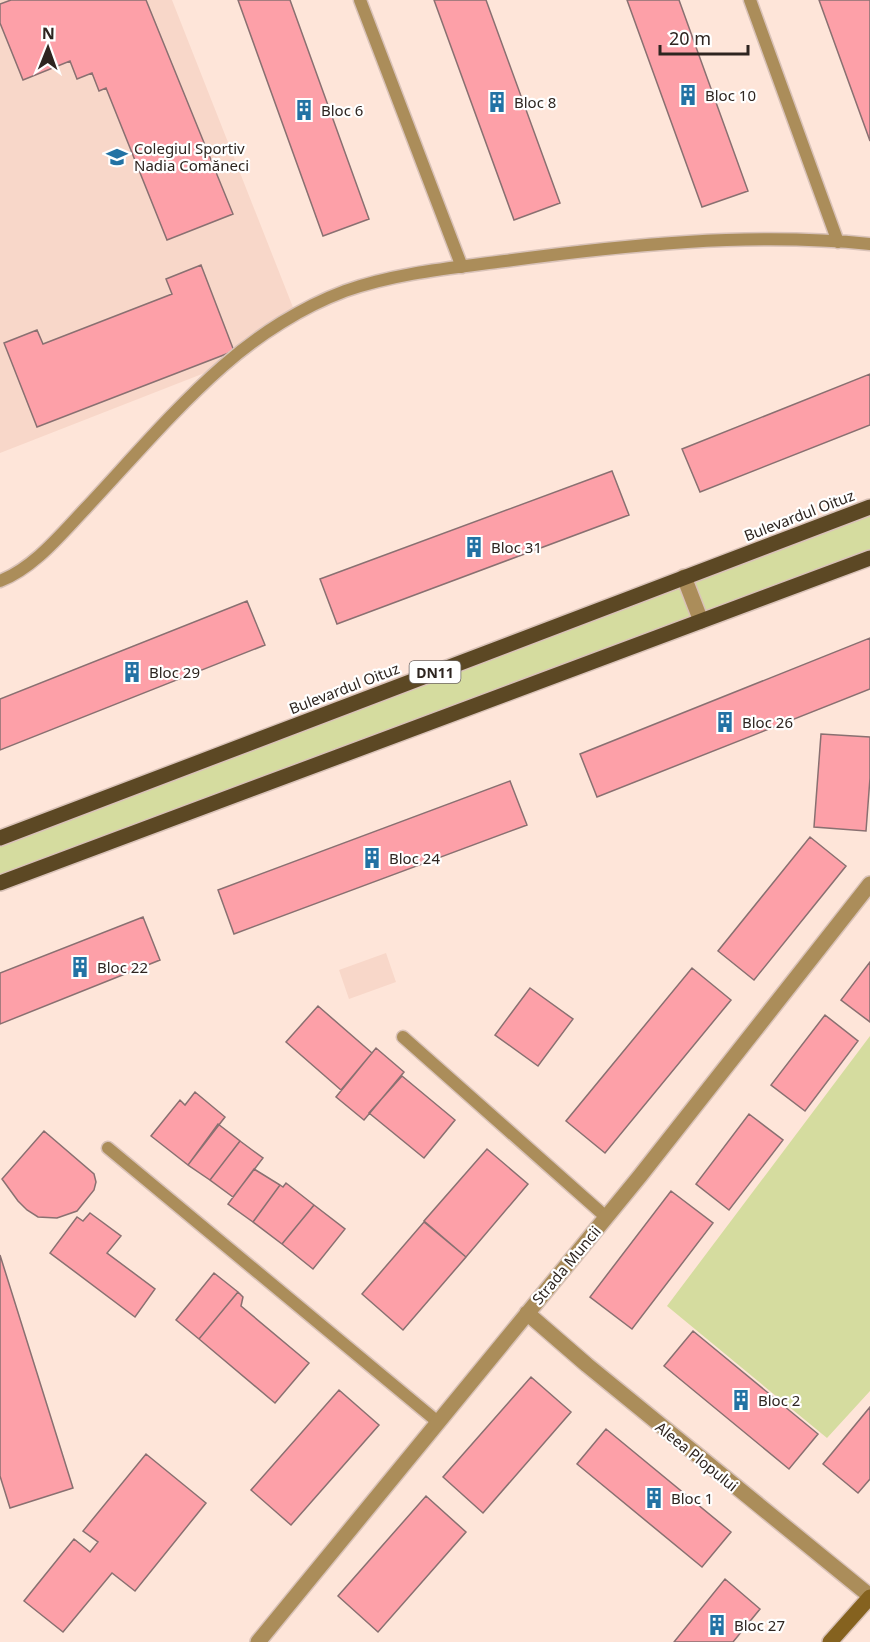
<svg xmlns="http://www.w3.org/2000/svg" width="870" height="1642" font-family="'Noto Sans',sans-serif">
  <rect width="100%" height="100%" fill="#fee5d9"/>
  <path fill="#f8d7c9" d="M0,0H172L296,315L225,365L0,453Z
    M386,953L396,982L349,999L339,970Z"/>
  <path fill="#d5dc9f" d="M870,507V558L0,883V838Z
    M870,1036V1391L827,1438L667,1306Z"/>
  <path fill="#fda0a8" stroke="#897071" stroke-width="1.5" d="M11,0H146L233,214L167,240L106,88L99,91L92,73L77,79L70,61L23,80L0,23V4Z
    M238,0H290L369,219L323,236Z
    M434,0H486L560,203L514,220Z
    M627,0H679L748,191L702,207Z
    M819,0H870V141Z
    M201,265L234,351L37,427L4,343L37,330L43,344L172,294L166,279Z
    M870,374V425L700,492L682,449Z
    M612,471L629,515L337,624L320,579Z
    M247,601L265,645L0,750V699Z
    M870,638V689L597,797L580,754Z
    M821,734L870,737V778L866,831L814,827Z
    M510,781L527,825L234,934L218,890Z
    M810,837L846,866L754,980L718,951Z
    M143,917L160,960L0,1024V973Z
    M870,962V1022L841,1000Z
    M692,968L731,1000L605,1153L566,1121Z
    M530,988L573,1019L538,1066L495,1035Z
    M318,1006L372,1053L341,1090L286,1042Z
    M825,1015L858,1041L805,1111L771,1085Z
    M376,1048L404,1072L364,1120L336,1097Z
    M402,1076L455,1120L424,1158L369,1113Z
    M195,1092L225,1117L188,1165L151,1136L180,1100L185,1105Z
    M749,1114L783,1140L729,1210L696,1184Z
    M218,1124L240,1141L210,1180L188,1165Z
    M44,1131L94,1174L96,1182L94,1190L77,1211L57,1218L38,1217L27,1210L18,1201L2,1179Z
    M240,1141L263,1158L233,1197L210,1180Z
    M487,1149L528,1184L466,1257L424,1221Z
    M254,1169L280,1185L253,1222L228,1204Z
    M286,1183L314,1205L282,1244L253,1222L280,1185L283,1187Z
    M671,1191L713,1223L632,1329L590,1297Z
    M314,1205L345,1229L313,1269L282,1244Z
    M90,1213L121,1236L107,1253L155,1289L135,1317L50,1253L77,1217L83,1221Z
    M424,1222L466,1257L403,1330L362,1294Z
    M0,1255L73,1488L10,1508L0,1476Z
    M214,1273L238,1292L199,1339L176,1320Z
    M238,1292L243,1297L241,1306L309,1363L275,1403L199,1339Z
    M693,1331L818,1434L789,1469L664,1366Z
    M531,1377L571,1412L483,1513L443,1477Z
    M339,1390L379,1425L291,1525L251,1490Z
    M870,1407V1479L858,1493L823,1464Z
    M606,1429L731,1532L702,1567L577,1464Z
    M146,1454L206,1503L135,1591L112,1573L63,1632L24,1601L74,1539L90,1552L98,1542L83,1531Z
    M426,1496L466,1532L378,1632L338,1596Z
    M725,1579L760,1609L733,1642H674Z"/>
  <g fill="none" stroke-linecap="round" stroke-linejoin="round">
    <defs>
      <path id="lane" d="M360,0L462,267
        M750,0L838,242
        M0,581C35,567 61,534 86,508C131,460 174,409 223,366C258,335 302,307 345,291C396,273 452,268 505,261C625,245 749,232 870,244
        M403,1037L606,1217
        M108,1148L439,1423"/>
      <path id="street" d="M684,577L701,621
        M527,1313L587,1365L870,1596
        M258,1642L640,1176L870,884"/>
      <path id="secondary" d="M830,1642L870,1597"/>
      <path id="primary" d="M0,838L870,507
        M0,883L870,558"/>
    </defs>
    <use href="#lane" stroke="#d9c2b8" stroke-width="15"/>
    <use href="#street" stroke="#d9c2b8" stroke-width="18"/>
    <use href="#secondary" stroke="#d9c2b8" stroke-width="18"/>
    <use href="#primary" stroke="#d9c2b8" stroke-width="18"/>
    <use href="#lane" stroke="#ab8d5a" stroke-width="12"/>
    <use href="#street" stroke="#ab8d5a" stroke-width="15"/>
    <use href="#secondary" stroke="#85621f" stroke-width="15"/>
    <use href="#primary" stroke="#5c4824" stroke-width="15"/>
  </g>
  <defs>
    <symbol id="building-bare" viewBox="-9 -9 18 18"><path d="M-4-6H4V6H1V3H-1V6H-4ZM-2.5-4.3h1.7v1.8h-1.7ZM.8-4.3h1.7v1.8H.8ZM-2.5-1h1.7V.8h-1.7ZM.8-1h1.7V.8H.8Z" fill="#2272a4" stroke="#fff" stroke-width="2.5" paint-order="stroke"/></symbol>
    <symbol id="school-bare" viewBox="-9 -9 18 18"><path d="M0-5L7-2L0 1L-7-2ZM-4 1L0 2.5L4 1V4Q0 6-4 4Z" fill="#2272a4" stroke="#fff" stroke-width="2.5" paint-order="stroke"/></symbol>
  </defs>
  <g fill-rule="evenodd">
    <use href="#building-bare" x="673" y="80" width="30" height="30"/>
    <use href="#building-bare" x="482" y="87" width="30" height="30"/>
    <use href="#building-bare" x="289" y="95" width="30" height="30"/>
    <use href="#school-bare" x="102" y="142" width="30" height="30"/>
    <use href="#building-bare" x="459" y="532" width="30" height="30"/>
    <use href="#building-bare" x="117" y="657" width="30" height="30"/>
    <use href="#building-bare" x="710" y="707" width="30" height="30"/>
    <use href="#building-bare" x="357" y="843" width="30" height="30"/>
    <use href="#building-bare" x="65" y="952" width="30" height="30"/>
    <use href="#building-bare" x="726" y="1385" width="30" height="30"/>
    <use href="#building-bare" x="639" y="1483" width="30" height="30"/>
    <use href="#building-bare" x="702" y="1610" width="30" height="30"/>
  </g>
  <g text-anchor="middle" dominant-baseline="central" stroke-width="4.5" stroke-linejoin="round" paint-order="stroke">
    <rect fill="#fff" stroke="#6d6663" stroke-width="1.5" x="409.5" y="661" width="51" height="22" rx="4.5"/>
    <g font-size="14" font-weight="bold" fill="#2e2520">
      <text x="435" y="672">DN11</text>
    </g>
    <g font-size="15" fill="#2e2520" stroke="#fff" text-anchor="start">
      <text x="705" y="95">Bloc 10</text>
      <text x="514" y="102">Bloc 8</text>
      <text x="321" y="110">Bloc 6</text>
      <text x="134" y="148">Colegiul Sportiv<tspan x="134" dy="17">Nadia Comăneci</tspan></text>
      <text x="491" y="547">Bloc 31</text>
      <text x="149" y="672">Bloc 29</text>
      <text x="742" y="722">Bloc 26</text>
      <text x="389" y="858">Bloc 24</text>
      <text x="97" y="967">Bloc 22</text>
      <text x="758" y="1400">Bloc 2</text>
      <text x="671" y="1498">Bloc 1</text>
      <text x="734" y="1625">Bloc 27</text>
    </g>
    <g font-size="15" fill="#2e2520" stroke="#fff">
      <text transform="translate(799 515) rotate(-21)">Bulevardul Oituz</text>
      <text transform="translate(344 688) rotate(-21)">Bulevardul Oituz</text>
      <text transform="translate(566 1265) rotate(-50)">Strada Muncii</text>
      <text transform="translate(697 1456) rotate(39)">Aleea Plopului</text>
    </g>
  </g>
  <g transform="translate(48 48) rotate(1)" stroke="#ffffff" stroke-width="4.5" paint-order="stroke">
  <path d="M0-4.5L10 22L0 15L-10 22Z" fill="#2e2520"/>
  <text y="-9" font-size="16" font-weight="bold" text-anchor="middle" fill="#2e2520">N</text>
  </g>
  <path d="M660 45v9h88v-9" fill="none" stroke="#2e2520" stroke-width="3"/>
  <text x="669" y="45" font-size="18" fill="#2e2520" stroke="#ffffff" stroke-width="4.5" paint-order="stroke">20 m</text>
</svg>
